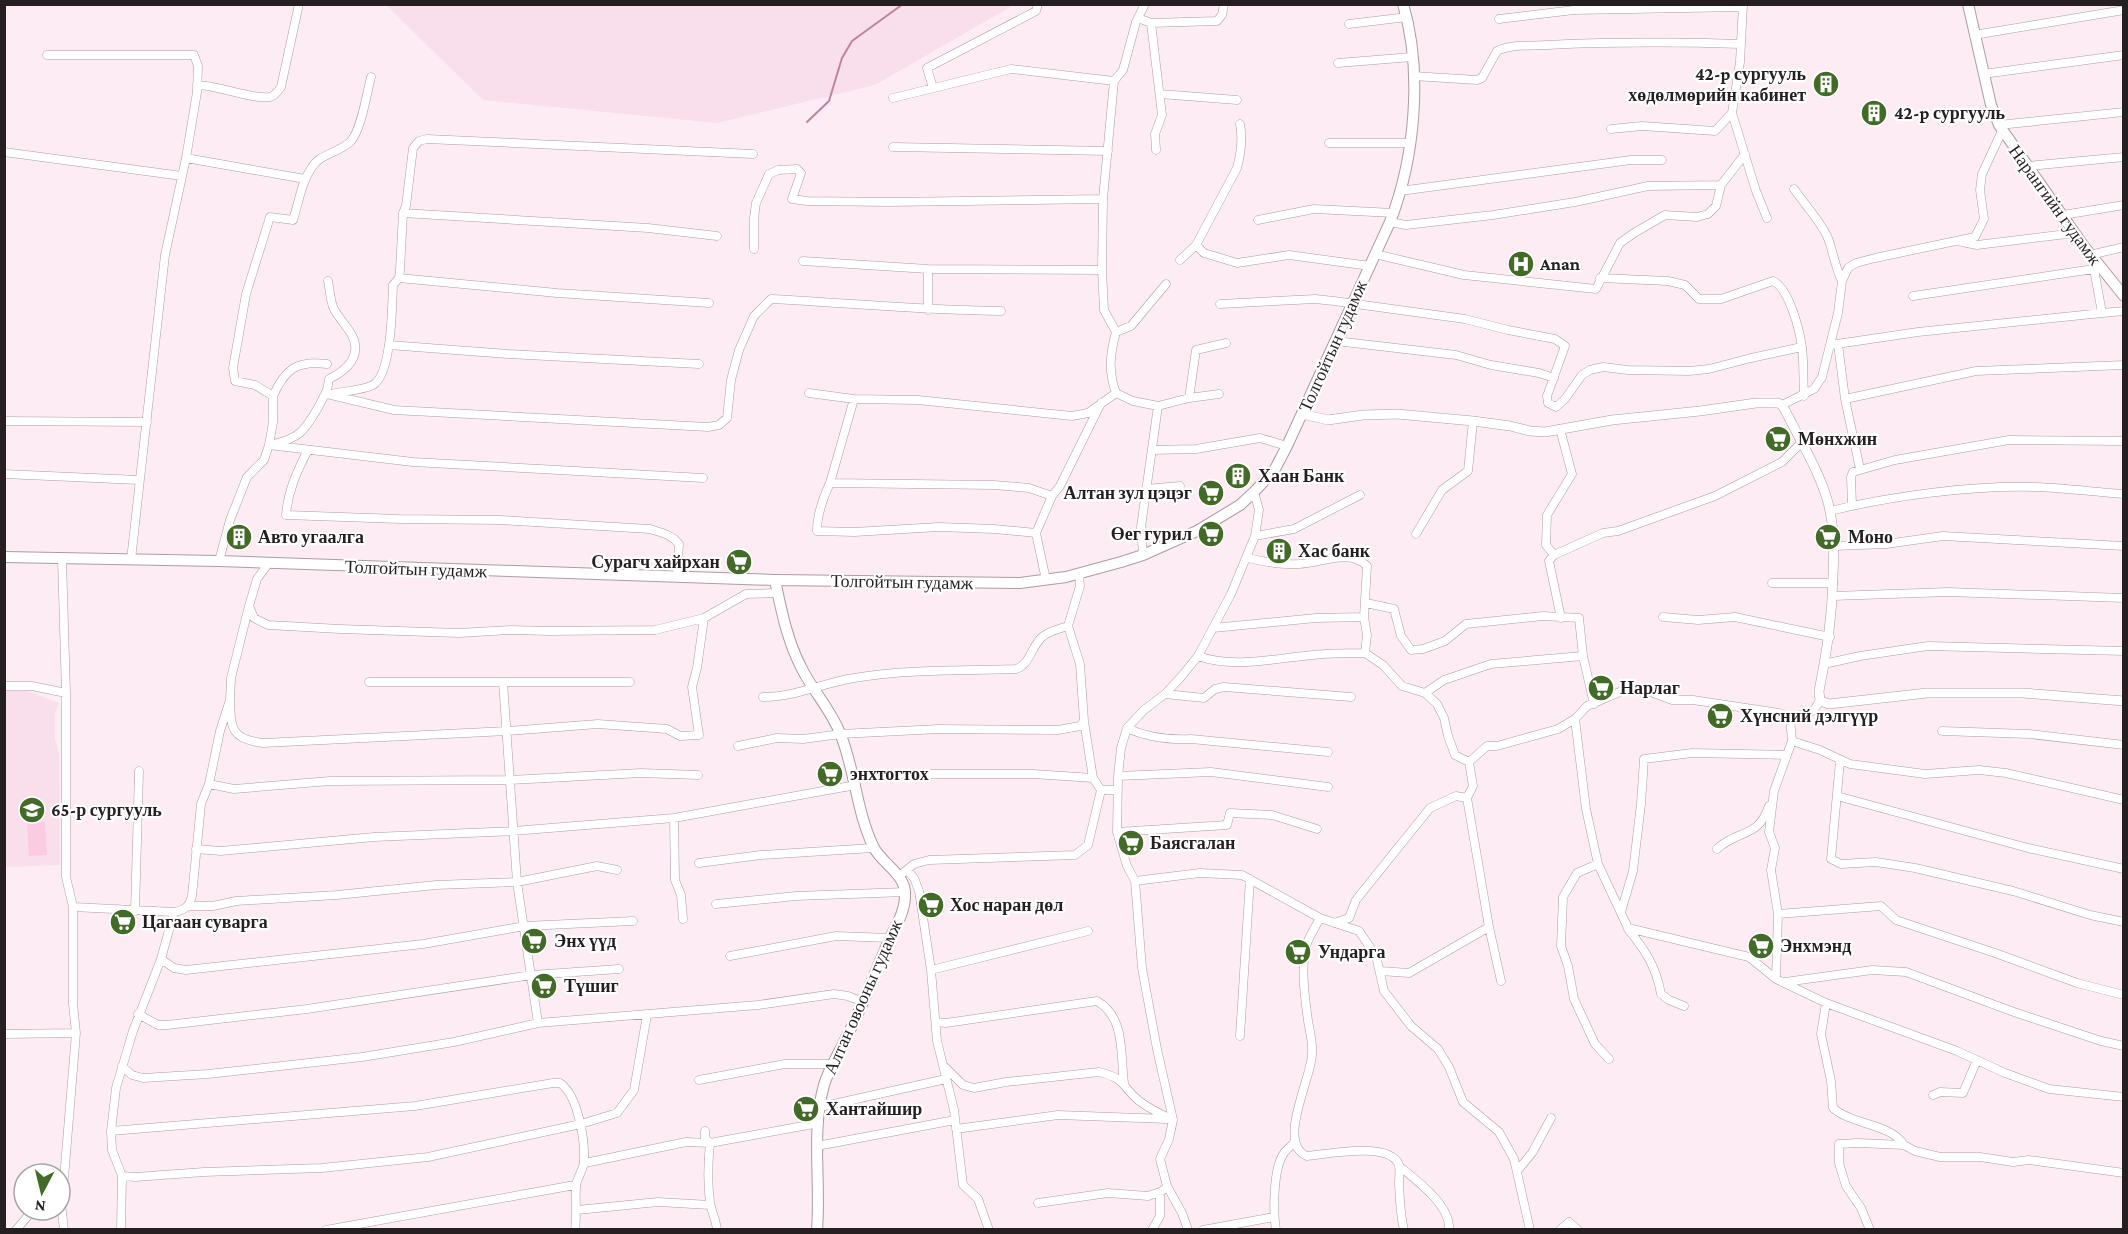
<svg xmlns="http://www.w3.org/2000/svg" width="2128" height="1234" font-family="'Crimson Pro',serif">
  <rect width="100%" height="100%" fill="#feecf4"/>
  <path fill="#f9dfeb" d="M386,5H1014L875,85L717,123L483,100Z
    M4,691H27L59,703L55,713V739L59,754L60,865L5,867Z"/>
  <path fill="#fbcbe2" d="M45,822L47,855L29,856L27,823Z"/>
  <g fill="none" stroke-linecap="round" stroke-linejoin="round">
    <path stroke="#bf82a1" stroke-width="2" d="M807,122L829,101L842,58L852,41L903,4"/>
    <defs>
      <path id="minor" d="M1743,4L1740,62L1732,113L1756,191L1767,218
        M1138,18L1151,23L1162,115L1155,134L1156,150
        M1499,19L1574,10L1743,7
        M1151,23L1217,21L1222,15L1224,4
        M1349,24L1407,17
        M1974,35L2124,10
        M47,55H194L198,66L197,92L186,158L165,255L131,560
        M1338,63L1412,57
        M1983,74L2124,55
        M1413,76L1477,80L1482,78L1497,51C1511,44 1531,46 1547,45C1611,42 1676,42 1741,44
        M371,77C367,92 361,132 350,142C338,153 320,154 312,167C301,183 299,202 293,220L270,217L246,294L233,368L235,381L255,385L273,396V422L269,445L413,462L703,478
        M197,85C217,85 253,100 270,97C275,96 278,91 281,87L299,4
        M933,88L927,68L1036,11L1038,4
        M1160,94L1237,100
        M893,98L1011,69L1114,81
        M1999,125L2124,112
        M1611,129L1642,126L1715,131L1732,113
        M1329,143H1410
        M893,147L1108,151
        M4,152L182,176
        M186,158L305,179
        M2028,166L2124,157
        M1794,189C1805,205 1818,218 1827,236C1833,249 1834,265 1842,281
        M1400,191L1631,160H1662
        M403,213L648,228L717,236
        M2063,215L2124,205
        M1258,220L1314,209L1394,213
        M1390,222L1406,225L1493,215L1575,202L1648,186L1721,185
        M1962,242L1977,245L2075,233
        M1196,245L1204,253L1237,263L1289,255L1370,266
        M754,249V218L756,203L769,174L778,170L797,169L801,173L792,199L807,201L888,202L1103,199
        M1375,254L1464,275L1596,289L1620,243L1634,233L1665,215L1697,217L1708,214L1716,206L1721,185L1745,154
        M2090,255L2124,247
        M1180,260L1196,245L1237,168C1241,153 1243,139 1240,124
        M803,261L928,269L1102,270
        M399,278L557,293L709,303
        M1600,278L1668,281L1685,285L1699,299H1721L1773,281C1789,288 1800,331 1802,348C1804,364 1803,380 1804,396
        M1220,304L1315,299L1334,301L1465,319L1508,330L1555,339L1565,346L1547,396L1548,403L1556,407L1565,399L1582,375L1590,370L1603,367L1628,370L1689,371L1709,369L1751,358L1802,347
        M928,310V269
        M2102,313L2124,311
        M1116,332L1131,326L1166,284
        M1336,341L1456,355L1491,365L1539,373L1554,378
        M1838,344L1845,399L1860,469
        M389,345L508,354L699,364
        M1830,345L1918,332L2102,313L2094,269L1913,296
        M809,393L854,399L918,400L1072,416L1088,413L1116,393
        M327,394L394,410L708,427L719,425L727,418L731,380L739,350L754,316L771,299C848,303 924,310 1001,311
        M331,394C344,391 361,391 373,385C392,374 392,306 393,285L399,278L400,270L403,213L406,206L413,148L419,141L427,139L753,154
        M273,396C285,369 297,360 327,364
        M1189,398L1219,394
        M854,399L830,483C823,498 817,514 817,531L854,532L939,527L994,529L1036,533
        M1845,399L1976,371L2124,365
        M1782,405L1814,389L1822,377L1838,313L1842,281L1848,268L1856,263L1875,258L1975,237L1984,219L1980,190L1982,174L2002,131
        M1158,406L1189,398L1196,350L1226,343
        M4,421L147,422
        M308,450C297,471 288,491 286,515L399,519L500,520L650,529C662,533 671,534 679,544L677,575
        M1153,450L1196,449L1260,438L1287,446
        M4,474L139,480
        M830,483L994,485L1029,488L1052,496
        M1146,489L1180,486
        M1852,505L1851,477L1853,472L1895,460L2009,440L2124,441
        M1830,511C1891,496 1973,485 2036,487C2065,488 2094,492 2124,494
        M1416,534L1442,490L1468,471L1473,421
        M1255,536L1294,529L1360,495
        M1835,546L1886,544L1943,536L2124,546
        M1143,555L1141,527L1158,406L1133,401L1116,393C1108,371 1110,354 1116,332L1104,310L1102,270L1103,199L1114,81L1123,70L1136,22L1145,4
        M1554,555L1546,545L1547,515L1572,474L1560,429
        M1248,558C1264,562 1282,565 1299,564C1322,563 1349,548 1367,566L1364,617L1367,635L1365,653L1383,665L1402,686L1425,693L1437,704L1444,718L1448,736L1455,755L1469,762
        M219,561L230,520L247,477L264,460L269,445C299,439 304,432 319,406C325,393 327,394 329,379C348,370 364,354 350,332C345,324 338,317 334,309C330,301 330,290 328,281
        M1079,574L1080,586L1068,626L1080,664L1084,721L1093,778
        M1046,580L1036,533L1052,496L1060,486L1101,403
        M1772,583H1833
        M1833,596L1948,592L2124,598
        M1366,603L1394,609L1401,636L1411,650L1423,649L1445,641L1466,624L1543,616L1579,618L1583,656L1594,704
        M249,606L254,618L268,625L340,629L459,633L511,630L549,631L655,630L704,618
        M1663,617L1698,620L1735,617L1830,637
        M1561,618L1549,561L1554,555L1603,533L1618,531L1715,496L1782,462L1801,443
        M1213,628L1316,618L1364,617
        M1198,656C1234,669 1276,658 1313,655C1330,653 1348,653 1365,653
        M1824,664L1860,656L1928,646L2124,651
        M369,682H630
        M503,682L517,882L538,1023
        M4,686H32L66,693
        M1425,693L1444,680L1491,664L1583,656
        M1165,694L1204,698L1215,689L1224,687L1351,697
        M763,697C796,697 822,683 854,678C907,669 963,671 1016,669C1030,664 1031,648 1041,638C1048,631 1059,629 1068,626
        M230,700C231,729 231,739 263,743L507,731L598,724L667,729L680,736L699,735L692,687L697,668L704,618L746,594L777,593
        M1790,718L1813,711L1820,701
        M1575,719L1586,809L1598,864L1628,928L1749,957L1776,979L1826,1003L1957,1051L2005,1073L2049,1089L2124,1097
        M1127,728C1148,738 1168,740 1191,739L1328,752
        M1942,731L2029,734L2124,745
        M738,746L777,738L803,739L841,734L939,729L1058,730L1080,726L1084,721
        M1840,761L1831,859L1841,864L1876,862L1915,868L2013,891L2090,915L2124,922
        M853,774H1033L1093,778L1101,790
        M1118,776L1211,772L1328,787
        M209,784L234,789L330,781L510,780L641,773L698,775
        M1837,796L2028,848L2124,869
        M674,818L675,880L681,895L683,919
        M1117,832L1227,825L1230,813L1272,815L1317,829
        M196,849L221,851L374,837L513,831L674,818L856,785
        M1717,849C1738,829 1758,839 1769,806
        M699,863L761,855L873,848
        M1598,864L1577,873L1563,897L1561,946L1568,966L1574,999L1595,1044L1609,1059
        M907,870L914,878L919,891L931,970L937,1041L954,1110L963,1185L978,1199L989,1230
        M903,873L914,864L929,860L1075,855L1088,845L1101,790H1117
        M1135,881L1200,873L1242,875L1320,918L1359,931L1376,956L1384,991L1411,1026L1438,1049L1449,1067L1463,1102L1499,1132L1514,1159L1530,1230
        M716,904L796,896L906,892
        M189,906H213L236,901L337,895L436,885L517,882L597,866L617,870
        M73,907L174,912L161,959L133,1031L116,1088L111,1131L112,1150L122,1176L121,1230
        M135,911L139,771
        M174,912C185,910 189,907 192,896L201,804L209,784L220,731L230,700L231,678L249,606L257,579L268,564
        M1621,912L1633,871L1641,804L1644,759L1692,753L1787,755
        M1778,914L1881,906L1896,920L1998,954L2077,983L2124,995
        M1320,918C1316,926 1310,935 1307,943C1300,966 1305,998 1308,1021C1310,1032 1313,1043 1312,1054C1312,1077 1276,1144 1307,1156C1328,1154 1390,1141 1399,1165C1400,1170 1399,1178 1399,1184C1400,1199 1400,1214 1404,1230
        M1334,923L1349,918L1356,900L1430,808L1456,796L1467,798
        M1628,929C1645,950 1656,966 1661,994L1669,1000L1684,1006
        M730,956L836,936L891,938
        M161,959L174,968L186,970L423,944L525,926L633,921
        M931,970L1088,931
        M1380,971L1409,973L1489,927
        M1776,979L1778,914L1771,870L1775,848L1769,832L1774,791L1792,741
        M1501,981L1489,927L1467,798L1473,786L1469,762L1487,746H1497L1558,729L1575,719L1587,706L1622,691L1633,689L1645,690L1672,700H1693L1779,713L1790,718L1792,741L1820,750L1850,764L1925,774L1979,770L2006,773L2124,800
        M1785,982L1872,970L1906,972L2014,1012L2101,1041L2124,1046
        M1826,1003L1821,1034L1831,1081L1833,1108C1854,1126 1890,1123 1904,1145L1858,1143L1839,1144V1163L1846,1186L1861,1208L1870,1230
        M138,1014L158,1025H167L307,1009L532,975L619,969
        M936,1022L946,1023L1097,1001C1126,1018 1120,1054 1124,1083
        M4,1034L76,1033
        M1240,1036L1250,879
        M122,1066L132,1075L143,1078L208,1074L362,1057L454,1042L538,1023L758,1005L834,994L848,996L863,1002
        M945,1067L963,1085L974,1088L1006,1082L1099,1072C1127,1079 1121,1086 1138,1100C1149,1109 1161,1114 1173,1120
        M699,1080L785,1064H831
        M1933,1095L1940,1092L1963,1093L1977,1060
        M820,1107L946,1079
        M956,1129L1058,1115L1167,1119
        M111,1131L415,1106L553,1083H560C578,1095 585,1140 584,1161C584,1170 576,1178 576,1187C575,1202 577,1215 575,1230
        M705,1131V1138L710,1143C708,1163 707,1181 710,1202C711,1211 716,1219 717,1230
        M1904,1145L1915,1151L1940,1157H1980L2013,1162L2029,1160L2124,1173
        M817,1146L955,1120
        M585,1163L686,1142L710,1143L819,1123
        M1399,1166C1416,1180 1451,1205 1449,1230
        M1517,1171L1532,1153L1551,1118
        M122,1176L135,1177L204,1172L322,1168L428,1157L581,1124L617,1113L634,1090L647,1015
        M64,1178L61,1203L64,1230
        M60,1182L64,1178L76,1033L73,1004V907L66,877V693L62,559
        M1038,1203L1108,1193L1148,1196L1160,1192
        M577,1210L658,1202L710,1205
        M16,1230L33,1210
        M326,1230L575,1185
        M1152,1230L1160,1216V1192L1163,1190
        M1188,1230L1182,1213L1167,1186L1160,1159L1169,1139L1173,1120L1157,1049L1142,968L1135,881L1127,866L1117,832L1118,776L1121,748L1127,728L1144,710L1165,694L1181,677L1198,656L1231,594L1255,536L1259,510L1254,492
        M1203,1230L1274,1217
        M1276,1230C1273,1212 1273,1168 1284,1153C1286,1150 1291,1146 1294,1143
        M1560,1230L1569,1222L1578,1230"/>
      <path id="tertiary" d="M1302,414L1328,420L1363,415L1397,414L1473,421L1510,426L1530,431L1545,432L1612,420L1700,411L1756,403H1778L1782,405L1786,412C1800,440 1818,469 1827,499C1835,526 1834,550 1833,577C1832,619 1827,650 1819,691L1820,701L1829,704L1927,693H2023L2124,701"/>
      <path id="secondary" d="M1968,4L1991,105L1999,125L2083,245L2124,296
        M4,557L219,561L775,580L1020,583L1066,577L1121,562L1143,555L1197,531L1240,505L1254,492L1275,469L1287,446L1390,222C1415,158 1423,71 1403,4
        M775,580C781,609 787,640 801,667C812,690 830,708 840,733C855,769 856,810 873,846C880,862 905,874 905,893C906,910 896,926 889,940C875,973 862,1008 845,1040C838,1055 829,1068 824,1085C811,1131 821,1182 817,1230"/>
    </defs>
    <use href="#minor" stroke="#ad9ca4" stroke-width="9"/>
    <use href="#tertiary" stroke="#ad9ca4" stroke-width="10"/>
    <use href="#secondary" stroke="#ad9ca4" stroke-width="12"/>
    <use href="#minor" stroke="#fff" stroke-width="8"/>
    <use href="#tertiary" stroke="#fff" stroke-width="9"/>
    <use href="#secondary" stroke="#fff" stroke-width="10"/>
  </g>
  <defs>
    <symbol id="building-disc" viewBox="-11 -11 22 22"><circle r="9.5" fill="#416b27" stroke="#fff"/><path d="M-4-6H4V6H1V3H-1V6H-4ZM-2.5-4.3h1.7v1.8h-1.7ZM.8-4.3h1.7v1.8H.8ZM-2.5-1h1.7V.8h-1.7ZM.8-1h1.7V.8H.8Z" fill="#fff"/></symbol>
    <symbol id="hospital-disc" viewBox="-11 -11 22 22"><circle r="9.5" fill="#416b27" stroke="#fff"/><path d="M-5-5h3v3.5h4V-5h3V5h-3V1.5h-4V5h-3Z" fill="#fff"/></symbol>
    <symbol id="supermarket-disc" viewBox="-11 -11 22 22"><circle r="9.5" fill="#416b27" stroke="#fff"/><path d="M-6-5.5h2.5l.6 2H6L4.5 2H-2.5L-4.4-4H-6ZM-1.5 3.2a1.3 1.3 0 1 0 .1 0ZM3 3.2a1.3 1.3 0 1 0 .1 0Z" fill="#fff"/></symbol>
    <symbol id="school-disc" viewBox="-11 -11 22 22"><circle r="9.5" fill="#416b27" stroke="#fff"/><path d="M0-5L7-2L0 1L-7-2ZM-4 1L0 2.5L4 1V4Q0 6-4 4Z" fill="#fff"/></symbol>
  </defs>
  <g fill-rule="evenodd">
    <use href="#building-disc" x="1811" y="69" width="30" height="30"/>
    <use href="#building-disc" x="1859" y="98" width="30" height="30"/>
    <use href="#hospital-disc" x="1506" y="249" width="30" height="30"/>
    <use href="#supermarket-disc" x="1763" y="424" width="30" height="30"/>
    <use href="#building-disc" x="1223" y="461" width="30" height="30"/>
    <use href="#supermarket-disc" x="1196" y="478" width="30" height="30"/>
    <use href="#supermarket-disc" x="1196" y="519" width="30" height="30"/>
    <use href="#building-disc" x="224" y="522" width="30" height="30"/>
    <use href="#supermarket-disc" x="1813" y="522" width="30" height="30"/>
    <use href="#building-disc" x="1264" y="536" width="30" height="30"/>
    <use href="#supermarket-disc" x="724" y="547" width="30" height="30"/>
    <use href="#supermarket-disc" x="1586" y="673" width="30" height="30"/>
    <use href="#supermarket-disc" x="1705" y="701" width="30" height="30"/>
    <use href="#supermarket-disc" x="815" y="759" width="30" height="30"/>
    <use href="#school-disc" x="17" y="795" width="30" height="30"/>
    <use href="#supermarket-disc" x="1116" y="828" width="30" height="30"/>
    <use href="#supermarket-disc" x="916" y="890" width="30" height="30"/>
    <use href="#supermarket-disc" x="108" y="907" width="30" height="30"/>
    <use href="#supermarket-disc" x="519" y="926" width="30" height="30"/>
    <use href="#supermarket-disc" x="1746" y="931" width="30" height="30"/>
    <use href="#supermarket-disc" x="1283" y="937" width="30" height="30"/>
    <use href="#supermarket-disc" x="529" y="971" width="30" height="30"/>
    <use href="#supermarket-disc" x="791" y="1094" width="30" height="30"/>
  </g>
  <g text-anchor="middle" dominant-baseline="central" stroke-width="4.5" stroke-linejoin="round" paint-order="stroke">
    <g font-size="18" font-weight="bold" fill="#261f22" stroke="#fff" text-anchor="start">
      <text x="1806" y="74" text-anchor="end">42-p сургууль<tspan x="1806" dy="21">хөдөлмөрийн кабинет</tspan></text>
      <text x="1894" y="113">42-p сургууль</text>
      <text x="1540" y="264">Anan</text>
      <text x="1798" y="439">Мөнхжин</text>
      <text x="1258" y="476">Хаан Банк</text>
      <text x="1192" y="493" text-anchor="end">Алтан зул цэцэг</text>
      <text x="1192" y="534" text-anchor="end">Өег гурил</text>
      <text x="258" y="537">Авто угаалга</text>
      <text x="1848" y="537">Моно</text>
      <text x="1298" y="551">Хас банк</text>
      <text x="720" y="562" text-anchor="end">Сурагч хайрхан</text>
      <text x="1620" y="688">Нарлаг</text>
      <text x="1740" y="716">Хүнсний дэлгүүр</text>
      <text x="850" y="774">энхтогтох</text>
      <text x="51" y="810">65-р сургууль</text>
      <text x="1150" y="843">Баясгалан</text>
      <text x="950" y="905">Хос наран дөл</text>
      <text x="142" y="922">Цагаан суварга</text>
      <text x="554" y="941">Энх үүд</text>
      <text x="1780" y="946">Энхмэнд</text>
      <text x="1318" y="952">Ундарга</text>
      <text x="564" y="986">Түшиг</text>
      <text x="826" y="1109">Хантайшир</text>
    </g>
    <g font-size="18" fill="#261f22" stroke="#fff">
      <text transform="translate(2055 205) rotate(54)">Нарангийн гудамж</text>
      <text transform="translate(1333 346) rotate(-66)">Толгойтын гудамж</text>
      <text transform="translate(416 569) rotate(2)">Толгойтын гудамж</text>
      <text transform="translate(902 582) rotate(1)">Толгойтын гудамж</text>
      <text transform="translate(863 997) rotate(-66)">Алтан овооны гудамж</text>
    </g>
  </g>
  <rect width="2128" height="1234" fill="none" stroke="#261f22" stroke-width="12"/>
  <g transform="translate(42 1192) rotate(187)"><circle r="28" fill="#ffffff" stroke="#a8a5a7" stroke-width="1.5"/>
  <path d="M0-4.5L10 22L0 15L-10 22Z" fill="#416b27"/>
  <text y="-9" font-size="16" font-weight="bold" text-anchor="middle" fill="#261f22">N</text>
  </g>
</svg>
